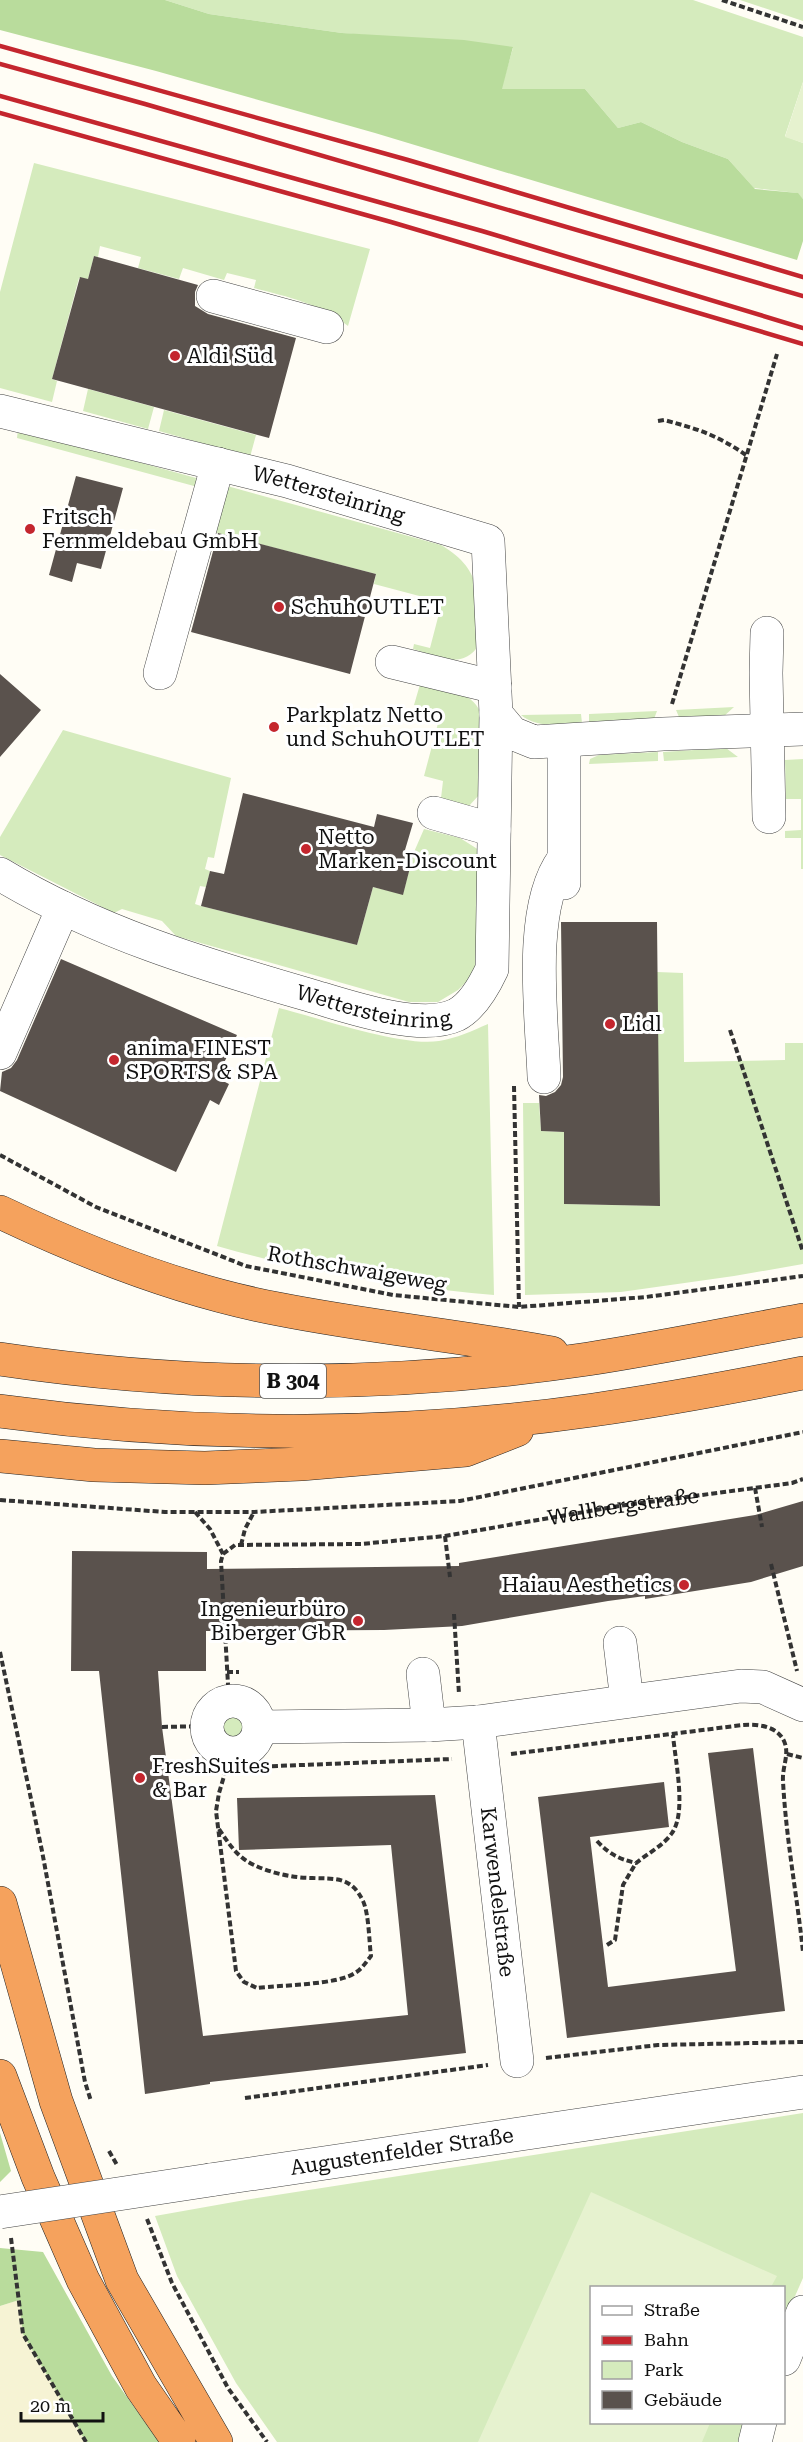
<svg xmlns="http://www.w3.org/2000/svg" width="803" height="2442" font-family="'Roboto Serif',serif">
  <rect width="100%" height="100%" fill="#fffdf5"/>
  <path fill="#f6f3d4" d="M19,2300L23,2334L86,2442H0V2306Z"/>
  <path fill="#d5ebbd" d="M165,0H693L803,37V82L785,136L803,143V199L797,193L754,188L728,159L682,142L641,122L618,128L585,89H501L513,48L342,33L209,14Z
    M740,0H803V21Z
    M34,163L370,249L348,326C321,304 288,297 254,288L256,280L227,273L224,280L183,268L179,279L138,268L141,257L100,246L98,257L94,256L88,279L79,278L52,379L57,381L52,402L0,388V292Z
    M88,389L154,407L148,429L83,411Z
    M164,410L256,435L250,457L159,431Z
    M18,429L207,481L205,489L17,438Z
    M220,484L441,545C486,571 477,600 479,645C462,671 436,656 413,649L414,644L430,648L442,602L374,584L376,574L206,530Z
    M421,681C440,688 473,691 480,712V794L467,808L440,807L443,781L424,776L441,712L414,705Z
    M734,707L723,717H679L676,710Z
    M657,711L654,719L589,723V714Z
    M581,714L582,723C562,724 538,729 521,715Z
    M63,730L231,778L214,858L208,857L205,869L210,871L206,887L200,886L195,904L201,906L357,945L373,887L403,894L414,852L424,829L460,838L479,850L480,956L471,977L458,990L438,1002H409L176,936L162,921L122,909L114,913L0,855V837Z
    M726,748L738,757L664,761L663,752Z
    M658,752V761L589,764L590,759L599,755Z
    M803,759V869H801V838H785V831L801,830V799H786L785,760Z
    M657,972L683,973L684,1062L785,1060V1043H803V1264L734,1276L621,1292L525,1295L523,1103H539L541,1131L564,1132V1204L659,1206Z
    M279,1008C319,1018 402,1047 439,1041C457,1038 472,1031 488,1024L494,1295C400,1287 308,1272 217,1246Z
    M215 1728a18 18 0 1 1 36 0a18 18 0 1 1-36 0Z
    M803,2113V2278L784,2321V2288H592V2422L748,2423L742,2442H277L236,2383L177,2276L155,2216L245,2200Z"/>
  <path fill="#b9dc9c" d="M0,0H165L209,14L342,33L464,40L513,47L502,89H585L618,128L641,122L682,142L728,159L755,189L798,193L803,199V241L797,260L375,133L156,71L0,30Z
    M0,2133L11,2171L0,2182Z
    M0,2248L43,2252L112,2376L159,2442H86L23,2334L19,2300L0,2306Z"/>
  <path fill="#e6f2cf" d="M803,82V143L785,137Z
    M591,2192L777,2276L771,2287L592,2288V2422L710,2423L702,2442H478Z"/>
  <path fill="#5a524d" d="M94,256L198,285L195,292V306L208,314L296,338L269,438L52,379L80,277L88,279Z
    M76,476L123,488L101,569L77,563L72,582L49,575Z
    M218,533L376,574L350,674L191,632Z
    M0,674L41,710L0,757Z
    M243,793L374,827L377,814L413,823L405,850L414,852L403,895L373,887L357,945L201,906L210,871L224,874Z
    M561,922H657L660,1206L564,1204V1132L541,1131L539,1095L546,1096L555,1092L561,1085L563,1077Z
    M61,959L237,1035L217,1078L229,1084L219,1105L210,1100L176,1172L0,1091L2,1072L11,1068L17,1060Z
    M803,1501V1566L751,1582L645,1599V1596L608,1601L462,1626L384,1630L206,1631V1671H158L162,1727L203,2036L408,2015L391,1845L239,1850L237,1798L435,1795L466,2053L210,2082V2084L145,2094L99,1671H71L72,1551L207,1552V1569L459,1566V1563L755,1515Z
    M753,1748L785,2011L567,2038L538,1797L664,1782L669,1827L590,1837L608,1987L736,1971L708,1753Z"/>
  <g fill="none" stroke-linecap="round" stroke-linejoin="round">
    <defs>
      <g id="minor">
        <path d="M213,296L327,327"/>
        <path id="s2" d="M0,411L287,481L488,541L496,714L512,733L534,742L663,734L803,729"/>
        <path d="M767,633L766,673L769,817"/>
        <path d="M392,662L495,687"/>
        <path d="M160,673L218,464"/>
        <path d="M434,813L494,830"/>
        <path id="s3" d="M0,874C96,932 202,964 309,995C346,1006 420,1032 456,1015C472,1007 485,984 492,969L496,714"/>
        <path d="M564,883V741"/>
        <path d="M0,1053L63,908"/>
        <path d="M544,1077C542,1018 527,909 563,860"/>
        <path d="M620,1643L627,1701"/>
        <path d="M423,1674L429,1725"/>
        <circle cx="233" cy="1727" r="26"/>
        <path id="s4" d="M478,1722L517,2061"/>
        <path d="M259,1727L429,1725L478,1722L741,1686L763,1687L803,1705"/>
        <path id="s5" d="M210,2180L803,2092"/>
        <path d="M784,2359L803,2312"/>
        <path d="M755,2442L760,2422"/>
      </g>
      <path id="highway" d="M0,1212C88,1254 182,1291 278,1309C369,1327 461,1336 552,1353
        M0,1359C194,1388 394,1388 588,1359C660,1348 732,1333 803,1320
        M0,1411C197,1438 396,1438 593,1410C663,1400 733,1387 803,1373
        M0,1456L94,1465L205,1468L301,1464L466,1450L517,1430
        M0,1903L56,2101L122,2280L216,2442
        M0,2076L38,2177L83,2280L141,2387L179,2442"/>
    </defs>
    <use href="#minor" stroke="#444" stroke-width="34"/>
    <use href="#highway" stroke="#222" stroke-width="34"/>
    <g stroke="#333" stroke-width="4" stroke-dasharray="6 3" stroke-linecap="butt">
      <path d="M722,0L803,27"/>
      <path d="M658,421L664,420C698,429 717,435 746,455"/>
      <path d="M672,704L777,354"/>
      <path d="M730,1030L803,1252"/>
      <path d="M514,1086L519,1307"/>
      <path d="M0,1155L96,1207L246,1266L393,1295L519,1307L646,1297L803,1276"/>
      <path d="M755,1488L762,1527"/>
      <path d="M0,1500L165,1512H254L460,1501L803,1432"/>
      <path d="M195,1512L210,1529L223,1554L221,1561L229,1702"/>
      <path d="M445,1536L450,1577"/>
      <path d="M241,1545L245,1529L254,1512"/>
      <path id="s1" d="M223,1554L235,1545L361,1544L445,1536L619,1506L792,1483L803,1479"/>
      <path d="M771,1564L797,1671"/>
      <path d="M454,1614L459,1694"/>
      <path d="M0,1652L42,1851L85,2082L91,2101"/>
      <path d="M227,1672H239"/>
      <path d="M162,1727L207,1726"/>
      <path d="M511,1754L743,1725C758,1724 777,1726 784,1741C790,1754 782,1767 783,1781C786,1839 797,1895 803,1952"/>
      <path d="M787,1754L803,1758"/>
      <path d="M227,1768L452,1759"/>
      <path d="M219,1829C229,1844 237,1857 254,1865C271,1873 293,1878 312,1878C335,1879 351,1876 363,1901C369,1914 369,1941 371,1956C366,1962 362,1969 355,1973C337,1985 280,1985 257,1988L244,1982L236,1971L216,1811L219,1793L231,1753"/>
      <path d="M597,1841C609,1854 619,1859 636,1863C647,1854 664,1845 672,1833C687,1812 675,1760 673,1735"/>
      <path d="M607,1945L615,1940L623,1885L636,1863"/>
      <path d="M546,2058L658,2045L803,2042"/>
      <path d="M245,2098L488,2065"/>
      <path d="M109,2151L117,2165"/>
      <path d="M147,2219L172,2283L228,2388L267,2442"/>
      <path d="M11,2238L23,2334L86,2442"/>
    </g>
    <use href="#minor" stroke="#fff" stroke-width="33"/>
    <use href="#highway" stroke="#f5a25d" stroke-width="33"/>
    <path stroke="#c4262e" stroke-width="4.5" d="M0,46L408,160L803,277
      M0,64L145,104L803,296
      M0,96L482,231L803,328
      M0,113L391,222L803,344"/>
    <defs>
      <path id="minor-bridge" d="M0,2212L210,2180"/>
    </defs>
    <use href="#minor-bridge" stroke="#444" stroke-width="34" stroke-linecap="butt"/>
    <use href="#minor-bridge" stroke="#fff" stroke-width="33"/>
  </g>
  <g fill="#c4262e" stroke="#fff" stroke-width="2">
    <circle cx="175" cy="356" r="6"/>
    <circle cx="30" cy="529" r="6"/>
    <circle cx="279" cy="607" r="6"/>
    <circle cx="274" cy="727" r="6"/>
    <circle cx="306" cy="849" r="6"/>
    <circle cx="610" cy="1024" r="6"/>
    <circle cx="114" cy="1060" r="6"/>
    <circle cx="684" cy="1585" r="6"/>
    <circle cx="358" cy="1621" r="6"/>
    <circle cx="140" cy="1778" r="6"/>
  </g>
  <g text-anchor="middle" dominant-baseline="central" stroke-width="6" stroke-linejoin="round" paint-order="stroke">
    <rect fill="#fff" stroke="#585858" stroke-width="1.5" x="260" y="1364" width="66" height="34" rx="4.5"/>
    <g font-size="20" font-weight="bold" fill="#111">
      <text x="293" y="1381">B 304</text>
    </g>
    <g font-size="21" fill="#111" stroke="#fff" text-anchor="start">
      <text x="187" y="356">Aldi Süd</text>
      <text x="42" y="517">Fritsch<tspan x="42" dy="24">Fernmeldebau GmbH</tspan></text>
      <text x="291" y="607">SchuhOUTLET</text>
      <text x="286" y="715">Parkplatz Netto<tspan x="286" dy="24">und SchuhOUTLET</tspan></text>
      <text x="318" y="837">Netto<tspan x="318" dy="24">Marken-Discount</tspan></text>
      <text x="622" y="1024">Lidl</text>
      <text x="126" y="1048">anima FINEST<tspan x="126" dy="24">SPORTS &amp; SPA</tspan></text>
      <text x="672" y="1585" text-anchor="end">Haiau Aesthetics</text>
      <text x="346" y="1609" text-anchor="end">Ingenieurbüro<tspan x="346" dy="24">Biberger GbR</tspan></text>
      <text x="152" y="1766">FreshSuites<tspan x="152" dy="24">&amp; Bar</tspan></text>
    </g>
    <g font-size="21" fill="#111" stroke="#fff">
      <text stroke="none"><textPath href="#s2" startOffset="339">Wettersteinring</textPath></text>
      <text stroke="none"><textPath href="#s3" startOffset="399">Wettersteinring</textPath></text>
      <text transform="translate(357 1269) rotate(10)">Rothschwaigeweg</text>
      <text stroke="none"><textPath href="#s1" startOffset="406">Wallbergstraße</textPath></text>
      <text stroke="none"><textPath href="#s4" startOffset="171">Karwendelstraße</textPath></text>
      <text stroke="none"><textPath href="#s5" startOffset="194">Augustenfelder Straße</textPath></text>
    </g>
  </g>
  <rect x="590" y="2286" width="195" height="138" fill="#ffffff" stroke="#a0a0a0" stroke-width="1.5"/>
  <rect x="602" y="2306" width="30" height="9" fill="#ffffff" stroke="#a0a0a0" stroke-width="1.5"/>
  <text x="644" y="2316" font-size="18" fill="#111111">Straße</text>
  <rect x="602" y="2336" width="30" height="9" fill="#c4262e" stroke="#a0a0a0" stroke-width="1.5"/>
  <text x="644" y="2346" font-size="18" fill="#111111">Bahn</text>
  <rect x="602" y="2361" width="30" height="18" fill="#d5ebbd" stroke="#a0a0a0" stroke-width="1.5"/>
  <text x="644" y="2376" font-size="18" fill="#111111">Park</text>
  <rect x="602" y="2391" width="30" height="18" fill="#5a524d" stroke="#a0a0a0" stroke-width="1.5"/>
  <text x="644" y="2406" font-size="18" fill="#111111">Gebäude</text>
  <path d="M21 2412v9h82v-9" fill="none" stroke="#111111" stroke-width="3"/>
  <text x="30" y="2412" font-size="18" fill="#111111" stroke="#ffffff" stroke-width="4.5" paint-order="stroke">20 m</text>
</svg>
